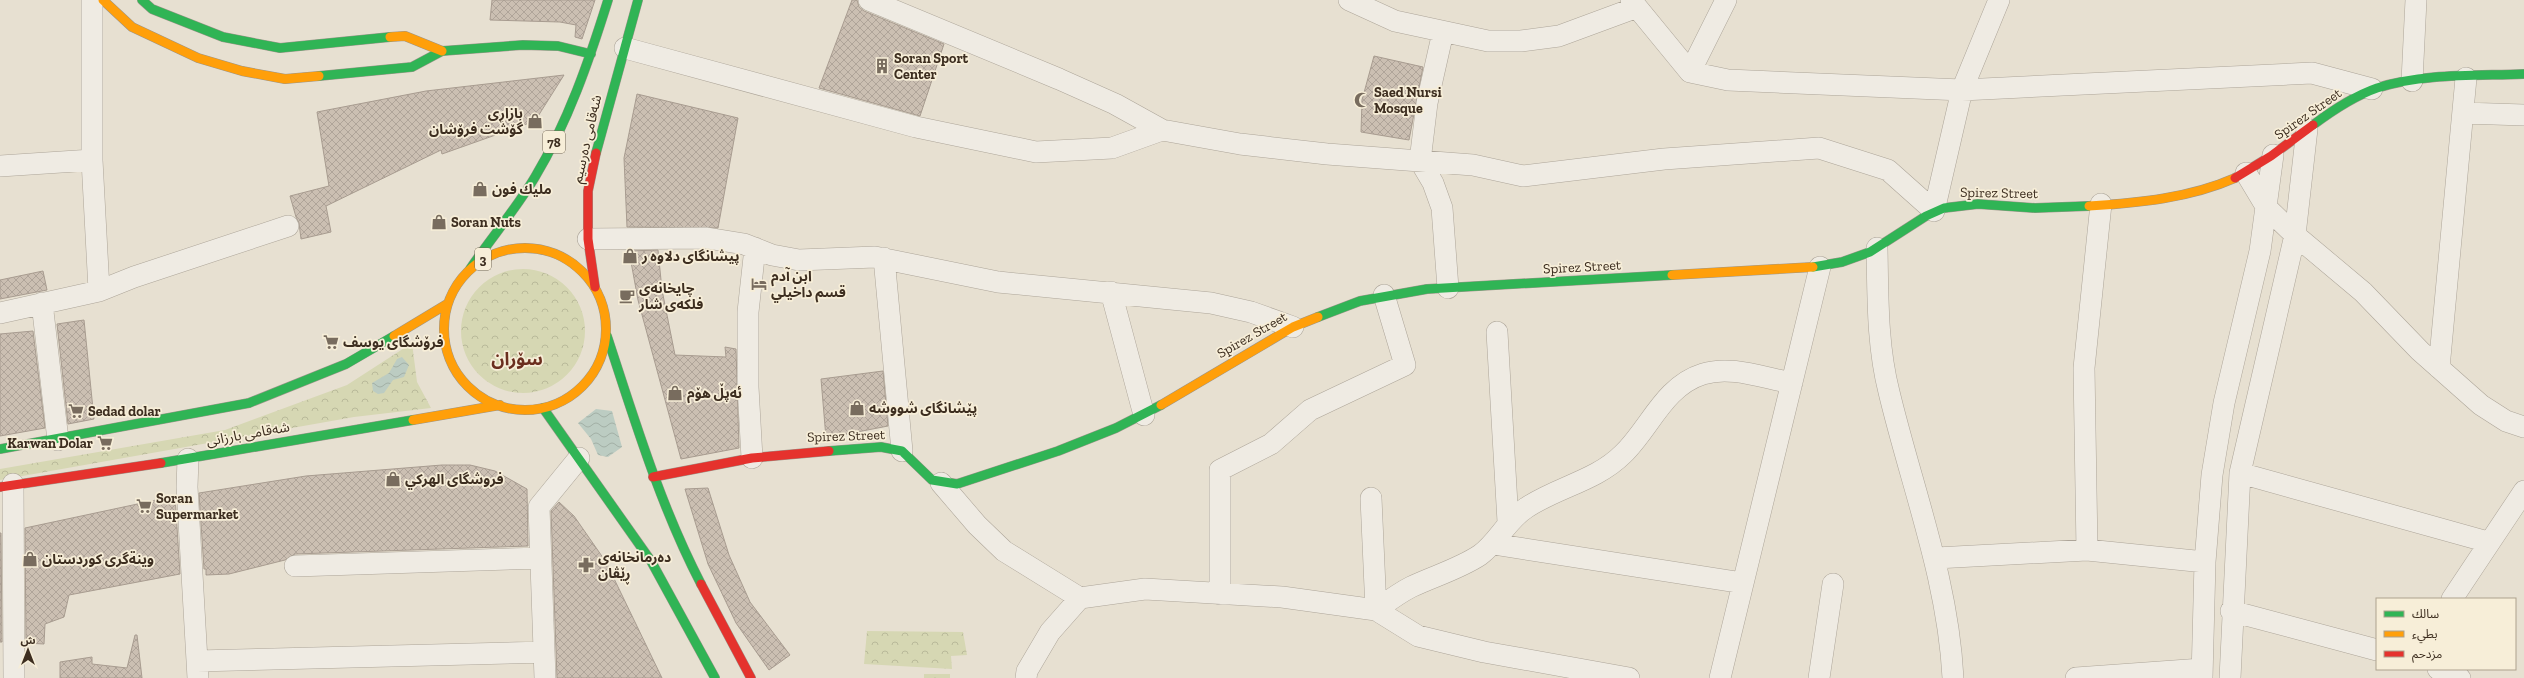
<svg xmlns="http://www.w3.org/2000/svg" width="2524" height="678" font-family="'Zilla Slab','Noto Sans Arabic',serif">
  <defs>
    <pattern id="forest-crowns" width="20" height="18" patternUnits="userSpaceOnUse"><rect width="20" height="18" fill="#d6d7b3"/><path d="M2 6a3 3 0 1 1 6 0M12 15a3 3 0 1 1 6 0" fill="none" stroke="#b9b99a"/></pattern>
    <pattern id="water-waves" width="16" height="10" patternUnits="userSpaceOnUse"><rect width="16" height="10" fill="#bcccc2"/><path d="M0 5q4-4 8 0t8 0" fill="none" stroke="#a2b0a6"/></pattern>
    <pattern id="building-cross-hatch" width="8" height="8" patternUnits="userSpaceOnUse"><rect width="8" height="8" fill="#cbbfb2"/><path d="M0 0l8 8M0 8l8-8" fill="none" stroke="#afa499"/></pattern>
  </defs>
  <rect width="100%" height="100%" fill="#e7e0d1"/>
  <path fill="url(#forest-crowns)" d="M461 331a62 62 0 1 1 124 0a62 62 0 1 1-124 0Z
    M412,343L417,382L431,408L354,417L0,480V469L225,430L347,385Z
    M867,631L963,632L967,655L951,656L952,669L864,664Z
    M924,674H950V678H924Z"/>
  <path fill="url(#water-waves)" d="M402,357L409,365L404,377L393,380L384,393L378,394L373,391L372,383L389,373L397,359Z
    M596,409L612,411L622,447L608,457L598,455L591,439L578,423Z"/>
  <path fill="url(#building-cross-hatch)" stroke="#a89c90" d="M492,0H595L582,39L575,37L576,25L560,22L490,20Z
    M852,0H857L859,7L864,11L944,44L920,116L819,88Z
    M1374,56L1423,67L1409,140L1361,132L1362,100Z
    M564,75L535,121L442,154L441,150L326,206L331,232L301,239L299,223L296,217L290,196L329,186L317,112L426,91Z
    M637,94L738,118L718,228L627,227L624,158Z
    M658,250L662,290L675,355L726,357L725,347L736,349L739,448L681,459L638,300L629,251Z
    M43,271L47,290L0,299V280Z
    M84,320L94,419L68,424L57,324Z
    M33,331L45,428L0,436V334Z
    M883,371L888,426L826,438L821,379Z
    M442,465H470L495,471L527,489L528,546L295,554L285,560L229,574L206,575V569H204L199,493L306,476Z
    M708,488L729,555L750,602L790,655L769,670L736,623L708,564L685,489Z
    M175,496L180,574L69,595L64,617L45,624L44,644L26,643L25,528Z
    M559,502L574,516L606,562L662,678H557L551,511Z
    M0,533H1L2,642H0Z
    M135,635H137L142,678H60V662L92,657V664L127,668Z"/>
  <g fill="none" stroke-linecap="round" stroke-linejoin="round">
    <defs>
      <path id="street" d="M92,0V160L99,290
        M869,0L1059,79L1115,104L1162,130L1240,144L1327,154L1473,165L1523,176L1664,159L1819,148L1888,170L1934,211L1962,90L1999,0
        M1349,0L1395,21L1488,41H1521L1559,36L1635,8
        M1631,0L1690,72L1728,80L1962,90L2312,73L2372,89
        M1443,32L1427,103L1420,161L1433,183L1442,208L1448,288
        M625,48L916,127L1036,152L1112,148L1162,130
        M1690,72L1726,0
        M2412,81L2416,0
        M2463,113L2524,115
        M0,166L92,160
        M2246,173L2267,208L2295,235L2363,292L2420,351L2481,405L2506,421L2524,427
        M588,239L707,238L744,244L772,255L799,260L875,257L998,282L1211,303L1251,312L1293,327
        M1877,248C1878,297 1877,345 1889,392C1912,488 1948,579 1953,678
        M884,258L902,451
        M1111,292L1144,415
        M42,303L58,440
        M0,313L99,291L134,277L288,226
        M1497,332L1508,522
        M2439,368L2466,78
        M752,458L748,387V312L755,248
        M188,459L187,487L198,678
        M2240,473L2488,542
        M941,483L977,525L1004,551L1080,598L1145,589L1282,597L1376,610L1418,636L1484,652L1629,678
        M13,484L14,678
        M1371,498L1376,610C1387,602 1399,593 1411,587C1434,576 1459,569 1480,555C1498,542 1507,520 1526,508C1557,487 1596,481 1623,454C1650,428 1664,386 1703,374C1731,365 1763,378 1792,383
        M1493,544L1743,583
        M2087,550L2084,368L2101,204
        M1936,558L2087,550L2205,562
        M295,566L541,558
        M1220,594V470L1271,444L1310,410L1405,365L1384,295
        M2452,599L2524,491
        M2231,611L2377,650
        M197,661L544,652
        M2438,669L2460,678
        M545,678L539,507L579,458
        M1026,678L1027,671L1050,632L1080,598
        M1720,678L1820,267
        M1819,678L1833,584
        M2076,678L2202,669
        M2202,678L2205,562L2212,475L2224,403L2260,251L2273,155
        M2230,678L2240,473L2295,235L2307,129"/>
      <path id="fast" d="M142,0L152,9L223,37L280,48L390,37
        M319,76L412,67L442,51L523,45L558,46L591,54
        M2313,125C2333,110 2354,96 2377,88C2424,73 2476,76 2524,74
        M596,153L638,0
        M1813,267L1842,262L1870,252L1926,216L1944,208L1978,204L2035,208L2089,206
        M470,269C491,238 516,209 535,177C568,122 589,61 608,0
        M1318,317L1360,301L1427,289L1672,275
        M607,336C635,421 660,505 701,584
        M543,408L651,561L715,678
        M0,449L249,403L346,364L394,336
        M829,451L881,447L902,451L932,480L957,484L1058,451L1116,428L1161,405
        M161,463L413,420"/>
      <path id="slow" d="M103,0L132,27L198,58L242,71L285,79L319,76
        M390,37L405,36L442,51
        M2089,206C2138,203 2190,198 2235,178
        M444 329a81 81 0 1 1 162 0a81 81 0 1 1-162 0Z
        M1672,275L1813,267
        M394,336L447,304
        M1161,405L1293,327L1318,317
        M413,420L500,405"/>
      <path id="jam" d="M2235,178L2271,156L2313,125
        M595,287L588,239V191L596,153
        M653,477L752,458L829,451
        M0,487L161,463
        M701,584L751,678"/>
    </defs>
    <use href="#street" stroke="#ada599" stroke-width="22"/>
    <use href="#fast" stroke="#9c958a" stroke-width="10"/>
    <use href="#slow" stroke="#9c958a" stroke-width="10"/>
    <use href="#jam" stroke="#9c958a" stroke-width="10"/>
    <use href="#street" stroke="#efebe3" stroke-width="21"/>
    <use href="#fast" stroke="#30b455" stroke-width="9"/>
    <use href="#slow" stroke="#ff9f0a" stroke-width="9"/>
    <use href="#jam" stroke="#e5322d" stroke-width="9"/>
  </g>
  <defs>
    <symbol id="building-bare" viewBox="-9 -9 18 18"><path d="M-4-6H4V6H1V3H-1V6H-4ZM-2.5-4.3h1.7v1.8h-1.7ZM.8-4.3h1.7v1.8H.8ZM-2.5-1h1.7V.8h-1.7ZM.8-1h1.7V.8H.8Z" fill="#786c5e" stroke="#f7eed8" stroke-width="2.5" paint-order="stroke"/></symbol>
    <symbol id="mosque-bare" viewBox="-9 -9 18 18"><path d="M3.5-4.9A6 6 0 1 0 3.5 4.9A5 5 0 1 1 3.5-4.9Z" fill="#786c5e" stroke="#f7eed8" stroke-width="2.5" paint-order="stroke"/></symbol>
    <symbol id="shop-bare" viewBox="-9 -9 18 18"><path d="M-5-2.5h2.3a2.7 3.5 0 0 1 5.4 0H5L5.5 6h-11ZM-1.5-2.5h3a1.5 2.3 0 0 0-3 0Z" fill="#786c5e" stroke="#f7eed8" stroke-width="2.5" paint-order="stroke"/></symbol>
    <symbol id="hotel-bare" viewBox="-9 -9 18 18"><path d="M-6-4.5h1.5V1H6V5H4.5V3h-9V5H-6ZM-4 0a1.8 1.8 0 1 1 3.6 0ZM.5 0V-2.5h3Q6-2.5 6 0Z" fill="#786c5e" stroke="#f7eed8" stroke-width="2.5" paint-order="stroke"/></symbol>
    <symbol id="cafe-bare" viewBox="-9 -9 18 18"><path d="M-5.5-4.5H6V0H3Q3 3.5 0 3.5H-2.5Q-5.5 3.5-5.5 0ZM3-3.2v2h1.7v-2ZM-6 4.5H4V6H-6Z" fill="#786c5e" stroke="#f7eed8" stroke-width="2.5" paint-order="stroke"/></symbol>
    <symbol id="supermarket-bare" viewBox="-9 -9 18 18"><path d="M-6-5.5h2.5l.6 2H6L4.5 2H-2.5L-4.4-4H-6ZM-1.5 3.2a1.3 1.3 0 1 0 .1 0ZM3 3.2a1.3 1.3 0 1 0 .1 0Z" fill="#786c5e" stroke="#f7eed8" stroke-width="2.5" paint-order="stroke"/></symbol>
    <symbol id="pharmacy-bare" viewBox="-9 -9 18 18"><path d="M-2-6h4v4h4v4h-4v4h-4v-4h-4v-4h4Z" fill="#786c5e" stroke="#f7eed8" stroke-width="2.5" paint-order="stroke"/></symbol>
  </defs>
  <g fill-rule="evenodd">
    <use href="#building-bare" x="871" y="55" width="22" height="22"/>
    <use href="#mosque-bare" x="1351" y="89" width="22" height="22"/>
    <use href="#shop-bare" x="524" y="110" width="22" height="22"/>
    <use href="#shop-bare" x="469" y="178" width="22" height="22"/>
    <use href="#shop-bare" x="428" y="211" width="22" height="22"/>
    <use href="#shop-bare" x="619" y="245" width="22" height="22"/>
    <use href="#hotel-bare" x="748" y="273" width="22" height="22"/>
    <use href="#cafe-bare" x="616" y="285" width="22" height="22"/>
    <use href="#supermarket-bare" x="320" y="331" width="22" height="22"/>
    <use href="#shop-bare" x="664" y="382" width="22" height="22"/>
    <use href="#shop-bare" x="846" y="397" width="22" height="22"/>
    <use href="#supermarket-bare" x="65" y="400" width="22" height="22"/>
    <use href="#supermarket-bare" x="94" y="432" width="22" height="22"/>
    <use href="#shop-bare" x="382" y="468" width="22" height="22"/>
    <use href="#supermarket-bare" x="133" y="495" width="22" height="22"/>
    <use href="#shop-bare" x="19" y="548" width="22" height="22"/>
    <use href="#pharmacy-bare" x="575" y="554" width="22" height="22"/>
  </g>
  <g text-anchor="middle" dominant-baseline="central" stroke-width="3.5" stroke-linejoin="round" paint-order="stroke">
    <g fill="#f7eed8" stroke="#756857" stroke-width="1">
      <rect x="543" y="131" width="22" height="22" rx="3"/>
      <rect x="475" y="248" width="16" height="22" rx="3"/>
    </g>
    <g font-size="13" font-weight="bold" fill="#3d2e20">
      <text x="554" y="142">78</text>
      <text x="483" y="259">3</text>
    </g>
    <g font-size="14" font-weight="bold" fill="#3d2e20" stroke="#f7eed8" text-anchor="start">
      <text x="894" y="58">Soran Sport<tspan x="894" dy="16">Center</tspan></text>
      <text x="1374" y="92">Saed Nursi<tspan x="1374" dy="16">Mosque</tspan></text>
      <text x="523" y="113" text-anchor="end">بازاڕی<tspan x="523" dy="16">گۆشت فرۆشان</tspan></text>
      <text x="492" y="189">مليك فون</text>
      <text x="451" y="222">Soran Nuts</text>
      <text x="642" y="256">پیشانگای دلاوه ر</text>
      <text x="771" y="276">ابن آدم<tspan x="771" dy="16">قسم داخيلي</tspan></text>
      <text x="639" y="288">چایخانەی<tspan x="639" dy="16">فلکەی شار</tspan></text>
      <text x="343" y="342">فرۆشگای یوسف</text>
      <text x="687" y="393">ئەپڵ هۆم</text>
      <text x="869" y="408">پێشانگای شووشە</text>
      <text x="88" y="411">Sedad dolar</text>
      <text x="93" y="443" text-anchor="end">Karwan Dolar</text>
      <text x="405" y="479">فروشگای الهركي</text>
      <text x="156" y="498">Soran<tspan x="156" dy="16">Supermarket</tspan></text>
      <text x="598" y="557">دەرمانخانەی<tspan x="598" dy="16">ڕێڤان</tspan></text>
      <text x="42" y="559">وينةگرى كوردستان</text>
    </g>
    <g font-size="14" fill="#3d2e20" stroke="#f7eed8">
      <text transform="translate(2308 114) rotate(-35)">Spirez Street</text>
      <text transform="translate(587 139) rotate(-77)">شەقامی دەرسیم</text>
      <text transform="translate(1999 193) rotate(1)">Spirez Street</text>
      <text transform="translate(1582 267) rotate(-3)">Spirez Street</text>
      <text transform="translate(1252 335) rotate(-30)">Spirez Street</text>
      <text transform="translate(248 434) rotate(-10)">شەقامی بارزانی</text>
      <text transform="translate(846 436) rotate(-2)">Spirez Street</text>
    </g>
    <g font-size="18" font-weight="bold" fill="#6b2e1e" stroke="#f7eed8">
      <text x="517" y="359">سۆران</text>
    </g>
  </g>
  <rect x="2376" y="598" width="140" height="72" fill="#f7eed8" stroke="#ada18e"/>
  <rect x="2384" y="611" width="20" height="6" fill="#30b455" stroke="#ada18e"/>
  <text x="2412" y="618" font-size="12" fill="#3d2e20">سالك</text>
  <rect x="2384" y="631" width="20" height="6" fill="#ff9f0a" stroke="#ada18e"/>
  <text x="2412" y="638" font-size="12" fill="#3d2e20">بطيء</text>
  <rect x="2384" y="651" width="20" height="6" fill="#e5322d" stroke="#ada18e"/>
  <text x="2412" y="658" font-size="12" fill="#3d2e20">مزدحم</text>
  <g transform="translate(28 650)" stroke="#f7eed8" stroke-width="3" paint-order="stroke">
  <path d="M0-3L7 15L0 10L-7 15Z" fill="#3d2e20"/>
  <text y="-6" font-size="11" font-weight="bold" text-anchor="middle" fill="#3d2e20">ش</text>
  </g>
</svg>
